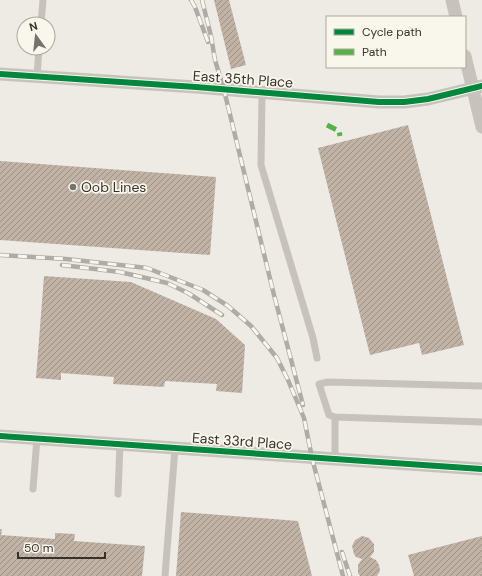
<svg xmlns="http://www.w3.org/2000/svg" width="482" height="576" font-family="'DM Sans',sans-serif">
  <defs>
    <pattern id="building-hatch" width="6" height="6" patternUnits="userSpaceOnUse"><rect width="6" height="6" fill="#c0b3a6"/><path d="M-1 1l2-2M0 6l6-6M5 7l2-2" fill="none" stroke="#9d9287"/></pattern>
  </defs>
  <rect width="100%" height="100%" fill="#edebe4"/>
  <path fill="url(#building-hatch)" d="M214,0H229L246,65L231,69Z
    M408,125L464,345L422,355L419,343L370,355L318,148Z
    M0,161L216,177L210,255L0,240Z
    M44,276L131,282L216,319L245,345L242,393L216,391L217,384L165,381L164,387L113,384L114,377L61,373V380L36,378Z
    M181,512L298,521L312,576H176Z
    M0,529H2L1,535L55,539V533L75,534L74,541L145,546L142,576H0Z
    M362,536L369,538L374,544V552L370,557L376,560L379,565L380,571L377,576H360L358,573V565L362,559L356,557L354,554L352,546L355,540Z
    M482,536V576H414L408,555Z"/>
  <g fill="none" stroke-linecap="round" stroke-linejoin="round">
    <path stroke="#c7c3bc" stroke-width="7" d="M41,24L43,0
      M37,77L39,48
      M262,93L261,165L313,338L317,358
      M335,417L329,415L319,384L328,382L482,386
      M335,460V417L482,422
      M33,489L37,438
      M118,494L120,444
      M165,576L175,448"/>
    <path stroke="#c7c3bc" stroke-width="13" d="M452,0L456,17
      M465,56L482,127
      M0,74L196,87L379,102H404L428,99L482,86
      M0,436L482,469"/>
    <defs>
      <path id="rail" d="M191,0L195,7L208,42
        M202,0L211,36L215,60L224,90L274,295L303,405
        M0,255L66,259L147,268L203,290L228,306L251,326L277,358L288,380L304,418L312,458L343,576
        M62,265L120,272L167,283L188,293L222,315
        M342,552L350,576"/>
    </defs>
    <use href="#rail" stroke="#afaba6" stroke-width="4.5"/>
    <use href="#rail" stroke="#f9f6ec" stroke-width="3" stroke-dasharray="9" stroke-linecap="butt"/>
    <path stroke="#56b246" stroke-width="5" stroke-dasharray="10 5" stroke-linecap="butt" d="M327,125L339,131L340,136"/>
    <defs>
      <path id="cycleway" d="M0,74L196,87L379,102H404L428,99L482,86
        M0,436L482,469"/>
    </defs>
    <use href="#cycleway" stroke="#f9f6ec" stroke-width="8"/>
    <use href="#cycleway" stroke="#00873e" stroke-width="6"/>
  </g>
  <circle fill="#77726b" stroke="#f9f6ec" stroke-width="1.5" cx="73" cy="187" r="4"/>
  <g text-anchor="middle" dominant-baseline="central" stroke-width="3.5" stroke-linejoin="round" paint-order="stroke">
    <g font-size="14" fill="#38312a" stroke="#f9f6ec">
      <text transform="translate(243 79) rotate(4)">East 35th Place</text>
      <text transform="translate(242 441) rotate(4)">East 33rd Place</text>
    </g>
    <g font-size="14" fill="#38312a" stroke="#f9f6ec" text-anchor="start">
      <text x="81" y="187">Oob Lines</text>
    </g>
  </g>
  <rect x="326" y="16" width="140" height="52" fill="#f9f6ec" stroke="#aca79e"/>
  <rect x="334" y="29" width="20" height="6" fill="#00873e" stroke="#aca79e"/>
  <text x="362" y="36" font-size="12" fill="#38312a">Cycle path</text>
  <rect x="334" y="49" width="20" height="6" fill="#56b246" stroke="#aca79e"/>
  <text x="362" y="56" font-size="12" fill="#38312a">Path</text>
  <g transform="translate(36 36) rotate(345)"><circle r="19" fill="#f9f6ec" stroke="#aca79e"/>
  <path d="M0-3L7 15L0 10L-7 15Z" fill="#77726b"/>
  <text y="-6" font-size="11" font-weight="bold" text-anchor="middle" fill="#38312a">N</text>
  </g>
  <path d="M18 552v6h87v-6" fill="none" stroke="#38312a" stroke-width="2"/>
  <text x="24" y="552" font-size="12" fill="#38312a" stroke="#f9f6ec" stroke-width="3" paint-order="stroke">50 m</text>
</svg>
